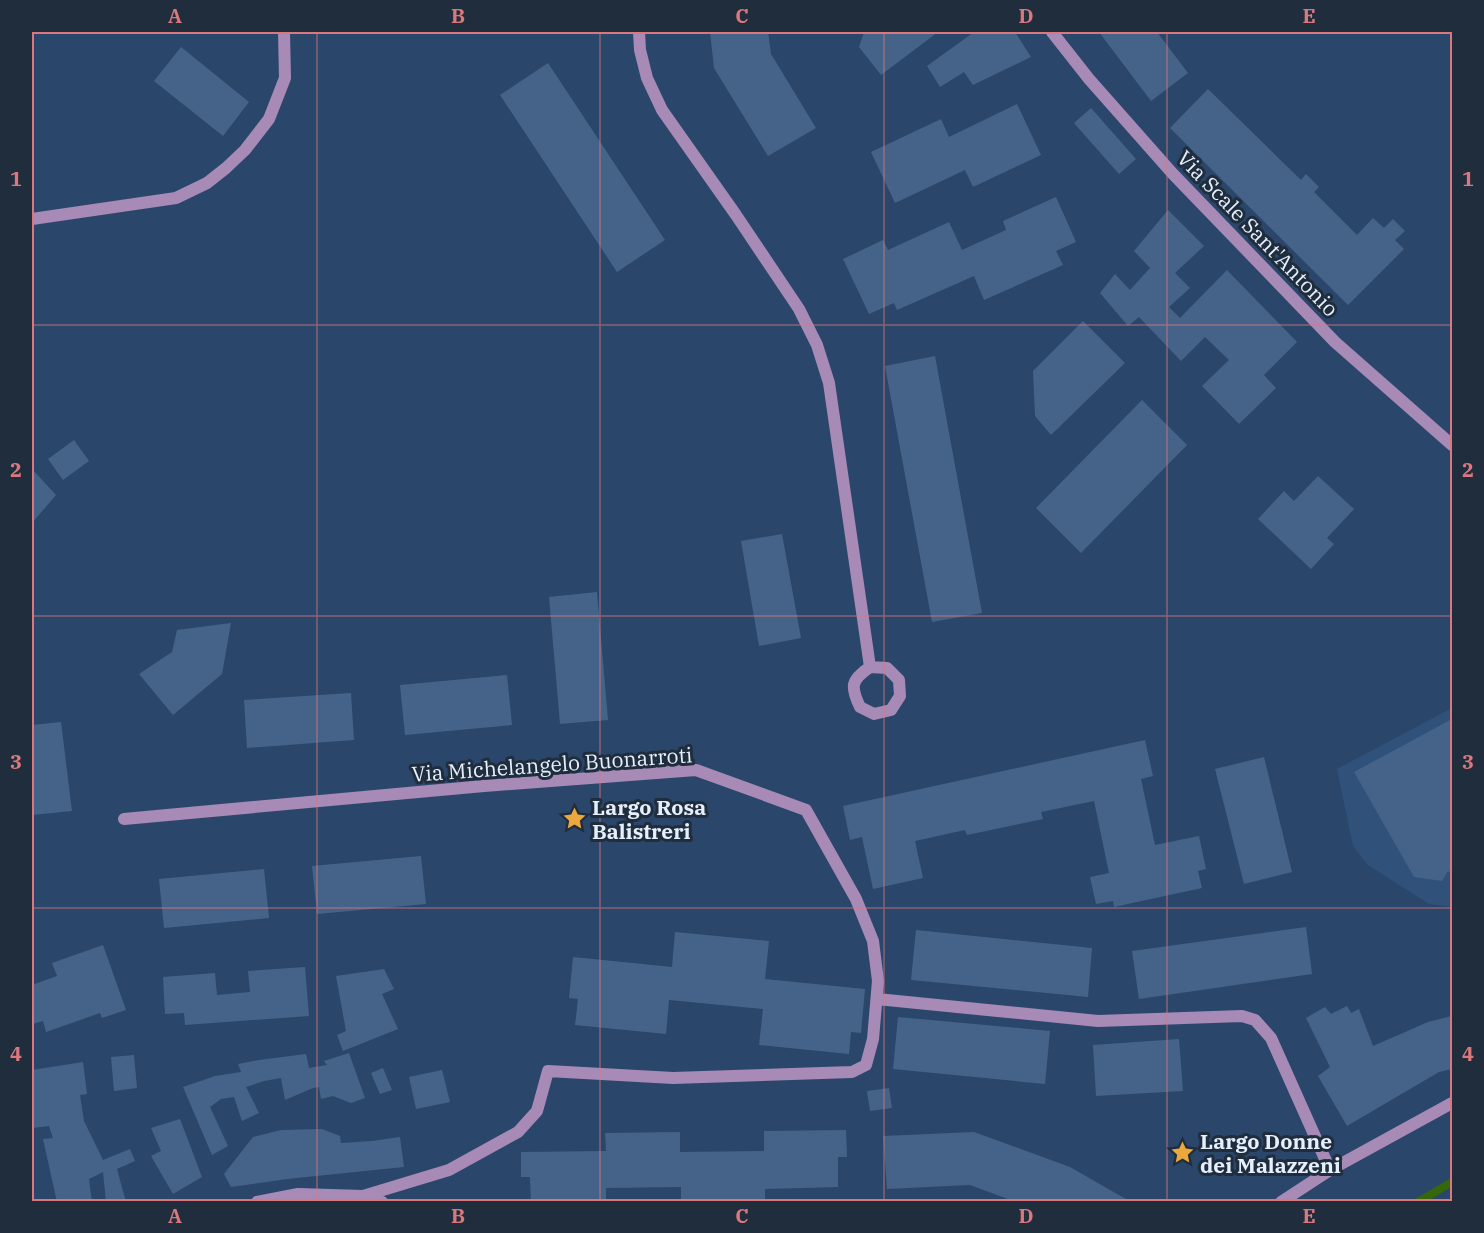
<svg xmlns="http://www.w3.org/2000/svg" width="1484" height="1233" font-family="'IBM Plex Serif',serif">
  <rect width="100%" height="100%" fill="#2a476b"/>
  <path fill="#30517a" d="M1452,708V907L1429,904L1368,865L1353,846L1337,769Z"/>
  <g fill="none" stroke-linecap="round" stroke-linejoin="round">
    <path stroke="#36670a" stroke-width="8" d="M1418,1202L1452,1182"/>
  </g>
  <path fill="#456388" d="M710,32H768L771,54L816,128L768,156L714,68Z
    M864,32H938L881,75L859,47Z
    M974,32H1015L1031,57L973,85L964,72L940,87L927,66Z
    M1099,32H1157L1188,73L1151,101Z
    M181,47L249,102L223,136L154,81Z
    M548,63L665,240L617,272L500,95Z
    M1208,89L1301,180L1306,174L1319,187L1314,192L1357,235L1373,218L1384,228L1393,219L1405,231L1395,240L1404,249L1348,305L1170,128Z
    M1017,104L1041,155L973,187L965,170L895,203L871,152L941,119L949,137Z
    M1091,108L1136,159L1119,174L1074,123Z
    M1056,197L1076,242L1056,251L1063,265L984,300L974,276L897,310L894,303L869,314L843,259L883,240L888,250L949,222L962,250L1006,230L1003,221Z
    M1168,210L1204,246L1175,273L1190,288L1169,307L1180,318L1227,270L1297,342L1264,375L1276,388L1239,424L1202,386L1229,360L1205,337L1181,361L1139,317L1128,326L1100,293L1115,274L1130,290L1150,268L1134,251Z
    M1083,321L1125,363L1051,435L1035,416L1033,371Z
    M935,356L982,613L932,622L885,366Z
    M1142,400L1187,445L1081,553L1036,508Z
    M74,440L89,461L63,480L48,459Z
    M32,469L56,495L32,523Z
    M1318,476L1354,509L1327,538L1334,544L1311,569L1258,519L1284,491L1294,501Z
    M782,534L801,638L759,646L741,541Z
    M597,592L608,720L560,724L549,597Z
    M231,623L222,674L173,715L139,674L172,652L177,630Z
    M507,675L512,725L405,735L400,685Z
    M351,693L354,740L247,748L244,700Z
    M1452,719V874L1448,871L1442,881L1414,877L1354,772Z
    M61,722L72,811L32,815V725Z
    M1145,740L1153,776L1141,779L1155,845L1199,836L1206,869L1198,871L1202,888L1114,907L1113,901L1096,904L1090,877L1109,873L1094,801L1041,812L1043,819L967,835L965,830L915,841L923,878L873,889L862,837L850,840L843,806Z
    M1264,757L1292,872L1244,884L1215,769Z
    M421,856L426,904L317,914L312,866Z
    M264,869L269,918L164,928L159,879Z
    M1306,927L1312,974L1139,999L1132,951Z
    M916,930L1092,948L1088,997L911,980Z
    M675,932L769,941L765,979L865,989L861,1033L851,1032L849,1054L759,1045L763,1009L669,1000L666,1034L575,1025L578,999L569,998L573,957L672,967Z
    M103,945L126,1010L102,1018L100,1013L46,1032L43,1021L33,1024L32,1019V985L57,976L52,963Z
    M305,967L309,1016L185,1025L184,1013L165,1014L163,977L215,973L217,995L250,992L248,971Z
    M384,969L394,989L382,994L398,1029L343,1051L337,1035L346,1031L336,976Z
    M1347,1006L1351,1013L1359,1009L1373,1046L1428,1022L1452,1016V1069L1439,1072L1347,1126L1318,1076L1330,1067L1306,1018L1325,1007L1331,1014Z
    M898,1017L1050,1031L1045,1084L893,1069Z
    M1179,1039L1183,1091L1096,1096L1093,1045Z
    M349,1053L365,1098L351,1103L333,1096L321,1099L319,1087L313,1088L285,1100L281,1078L264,1081L246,1087L259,1113L242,1121L234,1097L221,1099L210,1107L228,1146L212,1155L183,1087L215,1076L241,1072L238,1064L259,1060L306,1054L309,1068L327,1065L324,1061Z
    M134,1055L137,1088L114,1091L111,1057Z
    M83,1062L87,1094L80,1095L84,1121L103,1160L130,1149L135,1161L117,1169L126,1202H106L103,1172L89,1179L92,1202H57L43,1139L53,1138L49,1126L32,1128V1070Z
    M383,1068L392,1090L380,1094L371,1073Z
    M442,1070L450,1102L416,1109L409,1077Z
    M889,1088L892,1108L870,1111L867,1091Z
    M180,1119L202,1177L173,1194L151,1156L161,1151L151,1128Z
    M322,1129L340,1136L341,1143L372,1141L400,1137L404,1167L287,1179L231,1187L224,1174L253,1137L281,1130Z
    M846,1130L847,1157H838V1187L765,1189V1202H681V1187L606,1188V1202H531L530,1177H521V1152L606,1151L605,1133L680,1132V1152L764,1151V1131Z
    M974,1132L1070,1167L1131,1202H1016L970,1185L887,1189L883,1136Z"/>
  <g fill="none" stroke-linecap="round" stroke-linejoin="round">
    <path stroke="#a88ab7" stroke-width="12" d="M639,32L640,50L647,78L662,110L736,215L799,309L817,345L829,383L870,667
      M1052,32L1089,79L1173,174L1335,342L1452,445
      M870,667L887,668L899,680L900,696L891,710L874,714L860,707C850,686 851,680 870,667Z
      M124,819L484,786L696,770L806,810L856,899L873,941L878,981L873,1039L866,1065L852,1072L673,1078L548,1071L537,1111L518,1132L449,1170L363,1196
      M877,999L1098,1021L1242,1016L1255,1020L1271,1038L1330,1170
      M257,1202L298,1194L363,1196L382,1202
      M1281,1202L1330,1170L1452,1103"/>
    <path stroke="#a88ab7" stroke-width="12" d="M32,219L176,198L207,183L226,168L245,150L269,119L285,78L284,32"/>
  </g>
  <path fill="none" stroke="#dc787d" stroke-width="1.5" stroke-opacity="0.55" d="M317,32V1202M600,32V1202M884,32V1202M1167,32V1202M32,325H1452M32,616H1452M32,908H1452"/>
  <defs>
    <symbol id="sight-bare" viewBox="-9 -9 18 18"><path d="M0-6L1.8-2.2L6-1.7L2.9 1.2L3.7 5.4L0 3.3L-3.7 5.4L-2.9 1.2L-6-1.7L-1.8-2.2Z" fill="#eda83b" stroke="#1f2d3d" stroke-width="2.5" paint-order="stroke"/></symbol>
  </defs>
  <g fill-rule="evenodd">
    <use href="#sight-bare" x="558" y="802" width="33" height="33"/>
    <use href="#sight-bare" x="1166" y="1136" width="33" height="33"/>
  </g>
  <g text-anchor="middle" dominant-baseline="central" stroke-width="6" stroke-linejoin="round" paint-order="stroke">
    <g font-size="21" fill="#e5effd" stroke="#1f2d3d">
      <text transform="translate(1258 233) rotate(46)">Via Scale Sant'Antonio</text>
      <text transform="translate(552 764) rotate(-4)">Via Michelangelo Buonarroti</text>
    </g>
    <g font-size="21" font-weight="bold" fill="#e5effd" stroke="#1f2d3d" text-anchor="start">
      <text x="592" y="807">Largo Rosa<tspan x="592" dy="24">Balistreri</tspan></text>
      <text x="1200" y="1141">Largo Donne<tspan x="1200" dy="24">dei Malazzeni</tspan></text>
    </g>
  </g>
  <rect width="1484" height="1233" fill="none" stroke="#1f2d3d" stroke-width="66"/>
  <rect x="33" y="33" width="1418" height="1167" fill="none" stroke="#dc787d" stroke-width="2"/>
  <g font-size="20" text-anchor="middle" font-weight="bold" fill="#dc787d">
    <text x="175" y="23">A</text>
    <text x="458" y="23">B</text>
    <text x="742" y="23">C</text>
    <text x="1026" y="23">D</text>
    <text x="1309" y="23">E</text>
    <text x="16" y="186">1</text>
    <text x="1468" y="186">1</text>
    <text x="16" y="477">2</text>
    <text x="1468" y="477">2</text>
    <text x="16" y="769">3</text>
    <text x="1468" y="769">3</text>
    <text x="16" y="1061">4</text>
    <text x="1468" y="1061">4</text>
    <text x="175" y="1223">A</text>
    <text x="458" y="1223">B</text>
    <text x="742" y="1223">C</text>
    <text x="1026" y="1223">D</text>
    <text x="1309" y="1223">E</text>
  </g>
</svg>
